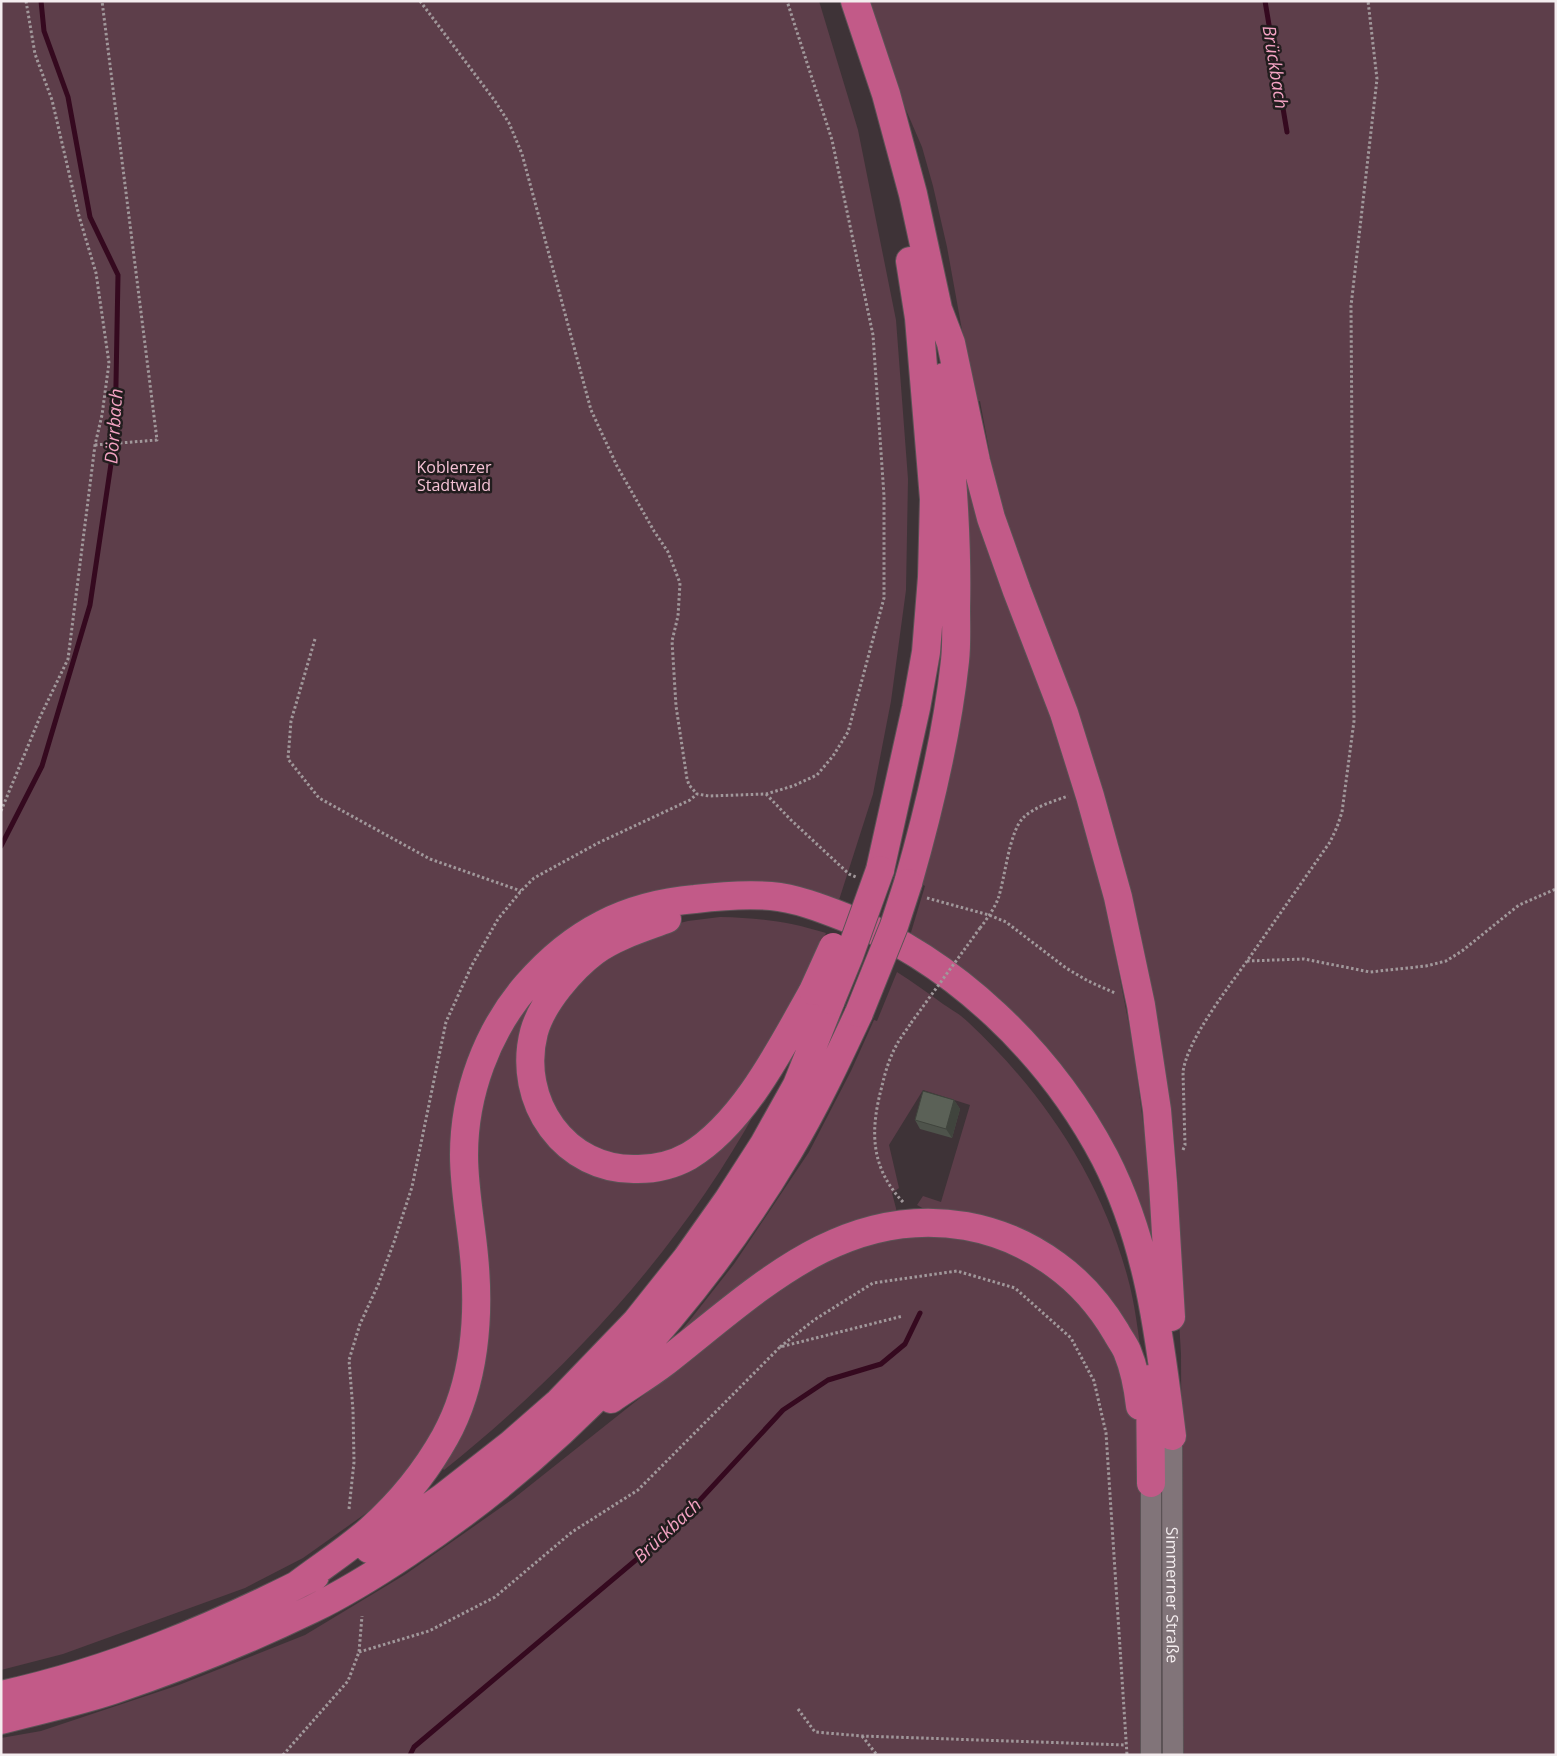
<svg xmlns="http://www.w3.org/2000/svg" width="1557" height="1756" font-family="'Open Sans',sans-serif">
  <rect width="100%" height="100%" fill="#3e3337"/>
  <path fill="#5d3e4a" d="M1,1H819L858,130L896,320L908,479L906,590L891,701L873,794L839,900L802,890L647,895L479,1046L467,1259L464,1360L432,1442L379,1504L303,1558L245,1588L63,1654L1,1670Z
    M866,1H1556V1755H1183L1181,1354L1171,1189L1178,1182L1174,1137L1167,1142L1041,628L1046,626L1017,559L998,498L980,401L975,402L947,247L933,186L922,147L894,82Z
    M964,466L991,561L1056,720L1104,896L1133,1046L1149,1168L1155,1236L1149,1237L1090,1109L1070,1077L1011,1011L975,978L909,939L925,886L921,884Z
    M720,917C760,918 787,921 826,933L785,1029L700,1140L635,1163L571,1139L539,1075L540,1040L573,978L657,929L688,921Z
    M897,972C913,982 928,993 943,1004C952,1010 961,1015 968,1022C1042,1091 1100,1177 1127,1275C1135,1303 1138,1332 1142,1360L1090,1284L931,1213L917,1205L923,1196L941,1202L970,1105L923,1090L889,1145L899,1188L892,1193L898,1216L666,1348L690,1320L734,1264L809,1152L851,1071L874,1020L877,1021Z
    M545,992L533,1111L625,1177L757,1109C680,1249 569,1370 444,1470L436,1461L456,1427L474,1115L519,1003Z
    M911,1234L971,1239L1004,1250L1030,1262L1089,1307L1129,1383L1137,1423L1140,1454V1755H1V1738L41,1731L179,1685L305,1635L406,1574L513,1499L645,1394L735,1319L762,1298L842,1251Z"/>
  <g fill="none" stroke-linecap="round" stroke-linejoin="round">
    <path stroke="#35091f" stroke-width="5" d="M1265,1L1287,132
      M1,846L42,766L90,605L115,437L118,275L90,217L68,97L44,31L41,1
      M410,1755L414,1747L675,1527L783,1410L828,1380L881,1364L905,1344L920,1313"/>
    <defs>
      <g id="minor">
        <path id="s1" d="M1172,1436L1173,1755"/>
        <path d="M1151,1483V1755"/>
      </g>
      <path id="highway" d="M855,1L886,94L913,194L938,309L939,327
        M938,309L951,343L976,461L991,518L1017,591L1064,713L1090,796L1118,897L1141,1005L1157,1110L1163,1183L1171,1317
        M880,870L916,708L926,652L932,577L934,499L919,318L910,261
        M908,883C929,810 947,736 955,661C957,643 956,625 956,608C958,531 950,454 944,377
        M667,919C643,928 616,936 595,951C571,969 542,1003 534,1032C516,1101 565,1172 638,1169C656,1169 673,1165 689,1156C744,1123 782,1046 813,991
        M1150,1379L1151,1483
        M611,1399C628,1387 647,1376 664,1363C755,1292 841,1204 966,1226C999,1232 1029,1245 1056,1265C1081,1283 1100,1305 1116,1332C1119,1338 1124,1344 1127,1351C1134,1368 1138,1388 1140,1406
        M369,1549L442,1498L511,1444L559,1402L636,1322L687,1258L728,1200L764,1144L797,1085L831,1000
        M297,1585C322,1566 349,1549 371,1529C401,1502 426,1471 445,1437C475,1383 480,1316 474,1256C471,1223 464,1189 464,1155C464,1094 487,1031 527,985C573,932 626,905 695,899C720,896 746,894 771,896C795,898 821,908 844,917C955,961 1050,1053 1105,1158C1150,1246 1160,1340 1172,1436
        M1,1695C111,1671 215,1627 315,1576
        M1,1720C39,1710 77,1702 113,1690C181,1667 248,1640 312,1609C345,1593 377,1573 407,1553C561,1451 693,1311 788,1152C815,1107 837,1060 859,1013"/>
    </defs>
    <use href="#minor" stroke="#5b5255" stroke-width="22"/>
    <use href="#highway" stroke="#5b5255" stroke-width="30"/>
    <path stroke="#a1989b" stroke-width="3" stroke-dasharray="2.5 2.5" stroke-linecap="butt" d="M420,1L495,101L509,123L522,154L591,410L617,466L654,531L668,552L680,583L678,616L672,641L676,706L687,779L689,785L697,794
      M95,445L157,440L102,1
      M315,639L291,721L288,759L319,798L430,859L521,891
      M766,794L791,820L849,874L856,877
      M1,811L40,717L68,659L95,445L102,415L109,363L96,273L79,216L52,100L35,54L26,1
      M927,898L989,915L1006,922L1066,968L1088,981L1115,993
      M980,928C987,919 994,909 998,899C1005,879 1009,832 1023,818C1034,807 1054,801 1068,796
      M1247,961L1304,959L1370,972L1426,966L1446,961L1462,951L1519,905L1556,889
      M1183,1150L1185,1145L1183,1072C1187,1040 1228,988 1247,961C1275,921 1302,882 1330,842L1337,827L1342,812L1354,721L1351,306L1377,79L1368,1
      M903,1202C870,1167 870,1130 882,1086C885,1073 889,1059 896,1046C900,1038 906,1031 911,1023
      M780,1347L814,1320L873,1283L957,1271L1015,1288L1071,1338L1094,1381L1106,1433L1127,1755
      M349,1509L354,1462L353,1410L349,1360L360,1324L378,1285L394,1242L412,1187L446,1022L472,965L498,919L521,891L534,878L598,843L690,800L697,794L709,796L766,794L793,786L817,775L833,756L848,732L884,598V496L873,335L832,140L787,1
      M359,1652L429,1631L495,1597L572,1532L638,1490L780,1347L903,1316
      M798,1709L815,1732L862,1736L1126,1745
      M862,1736L877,1755
      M283,1755L348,1681L359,1652L362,1616"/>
    <use href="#minor" stroke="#817479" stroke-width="20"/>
    <use href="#highway" stroke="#c25a88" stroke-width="28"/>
    <defs>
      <path id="highway-bridge" d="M813,991L833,947
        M831,1000L849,956L880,870
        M859,1013L894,926L908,883"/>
    </defs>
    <use href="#highway-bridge" stroke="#5b5255" stroke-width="30" stroke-linecap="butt"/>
    <path stroke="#a1989b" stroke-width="3" stroke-dasharray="2.5 2.5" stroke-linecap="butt" d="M911,1023L980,928"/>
    <use href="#highway-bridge" stroke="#c25a88" stroke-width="28"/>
  </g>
  <path fill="#4e534b" d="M954,1100L960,1109L952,1138L920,1129L915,1120Z"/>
  <path fill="#40443d" d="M954,1100L960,1109L952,1138L946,1129Z"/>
  <path fill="#5b6157" stroke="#40443d" d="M923,1091L954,1100L946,1129L915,1120Z"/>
  <g text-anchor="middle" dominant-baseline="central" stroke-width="5" stroke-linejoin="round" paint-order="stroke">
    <g font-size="16" fill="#f6c3d6" stroke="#221d1e">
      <text x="454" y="467">Koblenzer<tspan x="454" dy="18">Stadtwald</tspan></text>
    </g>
    <g font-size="16" fill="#f4edef" stroke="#221d1e">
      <text stroke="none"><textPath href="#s1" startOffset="159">Simmerner Straße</textPath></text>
    </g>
    <g font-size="18" font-style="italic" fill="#f4a3c3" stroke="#221d1e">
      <text transform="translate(1276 67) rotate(81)">Brückbach</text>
      <text transform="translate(113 426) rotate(-86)">Dörrbach</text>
      <text transform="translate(667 1530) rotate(-43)">Brückbach</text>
    </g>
  </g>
  <rect width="1557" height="1756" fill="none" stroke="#f4edef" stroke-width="5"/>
</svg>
